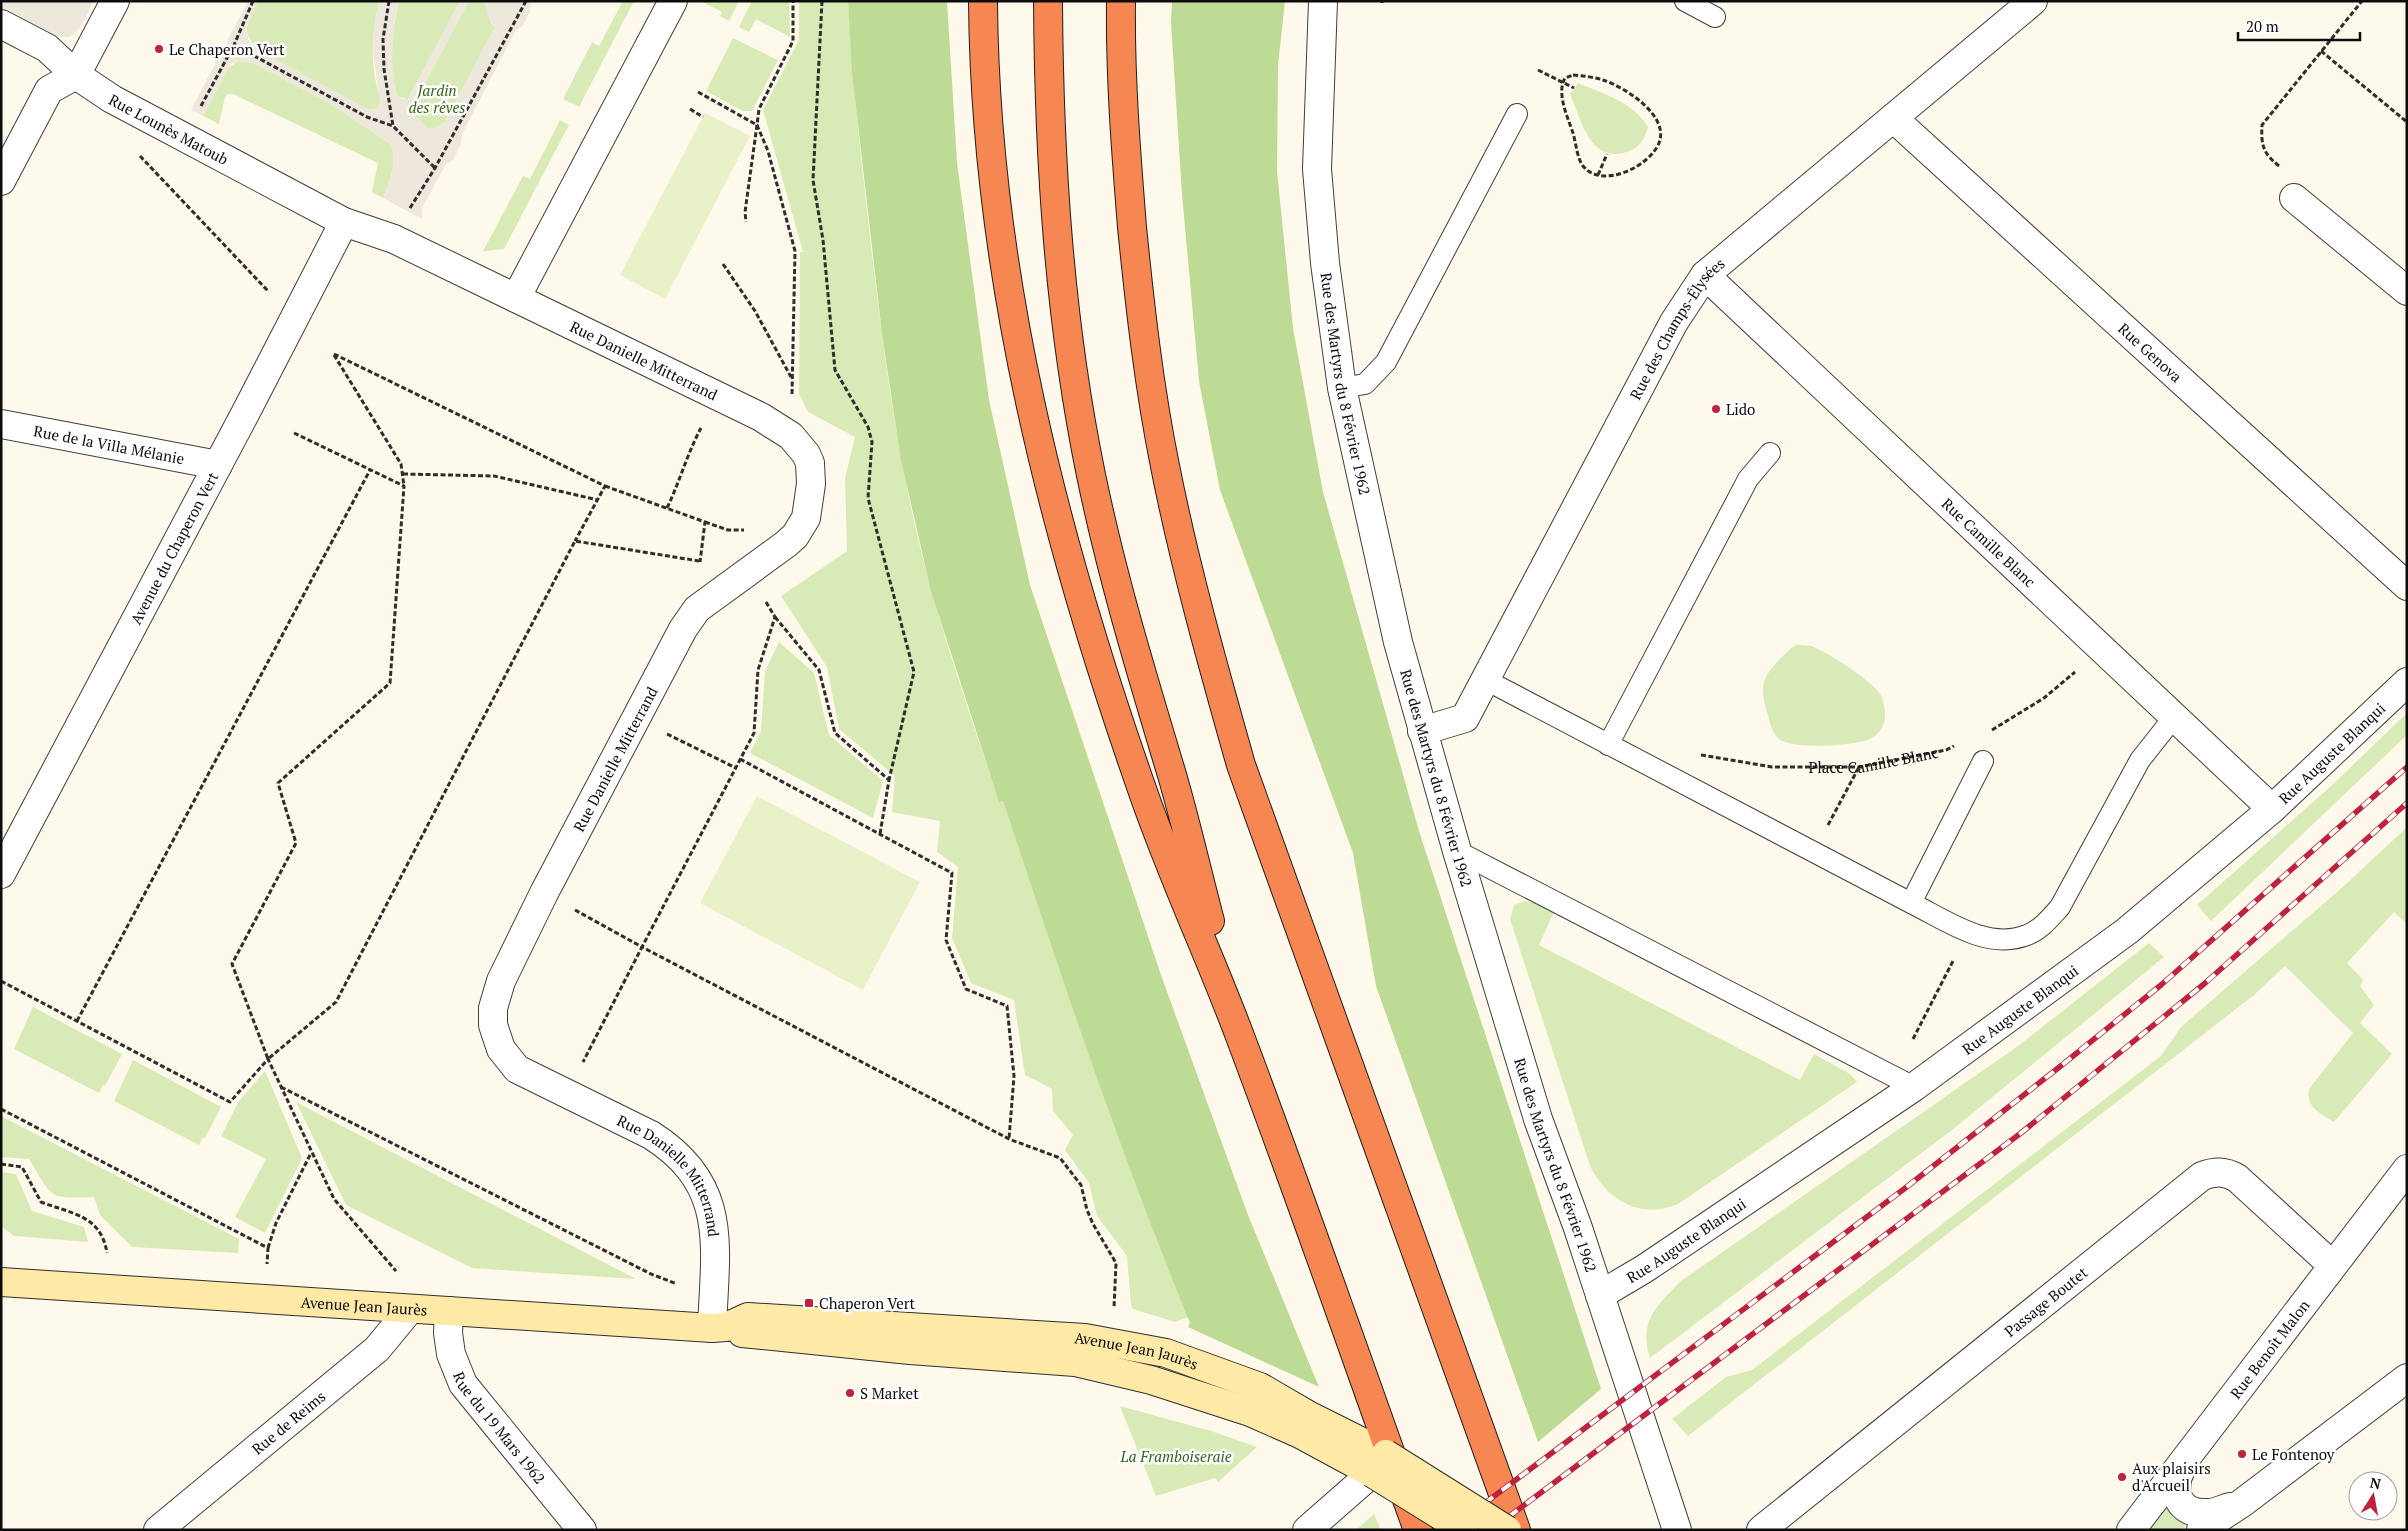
<svg xmlns="http://www.w3.org/2000/svg" width="2408" height="1531" font-family="'PT Serif',serif">
  <rect width="100%" height="100%" fill="#fff9ec"/>
  <path fill="#d8eab5" d="M258,1H379C372,32 369,66 380,96V103L376,108L370,110L361,107L260,51C240,33 246,23 258,1Z
    M399,1H460L408,99L398,97C387,66 392,32 399,1Z
    M469,1H479L486,4L491,23L495,27L445,122L434,129L427,128L410,111Z
    M623,1H634L579,107L563,99L592,42L599,46Z
    M701,1H739L729,21L720,16L722,12Z
    M752,1H789L790,37L756,19L749,32L739,27Z
    M799,1H848C853,89 863,176 873,263C884,353 896,442 916,530C938,623 969,712 999,801H1003C1060,975 1120,1147 1188,1317L1175,1322L1133,1309L1131,1305L1127,1256L1097,1216L1089,1183L1065,1150L1073,1135L1053,1111L1052,1089L1025,1075L1014,1000L971,983L952,938L958,867L937,852L940,821L892,812L895,776L839,729L827,667L781,596L847,551L845,478L855,437L808,412L799,394L800,252H803L763,110L799,40Z
    M733,38L778,60L752,111H743L706,91Z
    M238,61L253,63L331,104L391,144C398,163 390,181 383,198L372,192L378,163L233,94H228L225,97L219,124L203,116L227,69Z
    M1578,83C1602,93 1635,103 1648,127C1644,141 1638,150 1623,153C1589,161 1581,119 1570,94Z
    M560,120L569,125L504,249L483,251L523,176L530,179Z
    M779,642L814,673L829,735L883,781L873,818L750,753L761,731L765,671Z
    M1796,645C1801,645 1806,645 1811,646C1826,651 1876,683 1882,697C1884,703 1885,710 1885,716C1885,725 1880,733 1872,738C1858,746 1792,750 1779,739C1772,733 1770,723 1768,715C1760,690 1760,679 1779,660C1784,655 1789,649 1796,645Z
    M2407,713V735L2211,921L2197,905L2331,786Z
    M2407,827V924L2394,912L2347,963L2363,980L2360,986L2374,1005L2360,1023L2392,1054L2334,1122C2320,1113 2306,1108 2309,1089L2353,1033L2285,966L2254,995L1688,1436L1672,1419L1726,1377L1752,1370L2161,1056L2181,1027L2345,885Z
    M1525,901L1537,903L1554,912L1539,945L1800,1080L1814,1054L1850,1074L1857,1082L1678,1204C1640,1220 1607,1200 1590,1166L1510,919L1514,905Z
    M2149,943L2164,957L1952,1130L1650,1358C1638,1321 1657,1306 1681,1281L2018,1046Z
    M33,1007L122,1054L105,1086L103,1085L99,1093L14,1049Z
    M133,1060L221,1107L205,1138L203,1137L199,1145L114,1101Z
    M265,1071L302,1158L265,1233L235,1217L266,1159L221,1136L239,1101Z
    M296,1102L636,1279L472,1268L346,1205Z
    M1,1116L239,1239L238,1253L132,1247L100,1215L94,1197C47,1199 53,1198 29,1159L1,1157Z
    M1,1172L16,1174L32,1211L84,1227L88,1242L14,1236L1,1226Z
    M1120,1406L1211,1431L1257,1447L1218,1482L1215,1478L1156,1496Z
    M2165,1500L2188,1524L2180,1530H2142Z
    M1374,1514L1381,1530H1356Z"/>
  <path fill="#bddb94" d="M848,1H947L957,163L989,400L1030,585L1161,975L1248,1215L1319,1387L1188,1327L1190,1323C1120,1152 1061,977 1003,801L999,802L931,591L901,460L882,334L852,72Z
    M1172,1H1285L1278,65L1277,171L1293,328L1323,492L1419,831L1601,1389L1538,1442L1376,986L1353,853L1220,490L1199,381L1182,194L1171,23Z"/>
  <path fill="#e8f1c7" d="M705,113L750,136L665,299L620,275Z
    M757,796L920,882L863,990L700,903Z"/>
  <path fill="#eee7dc" d="M1,1H94L80,28L70,37H62L49,34L1,9Z
    M248,1H258L246,29L249,41L260,51L370,110L376,108L380,103L373,51L374,27L379,1H399L394,23L392,60L395,89L398,97L403,99H408L460,1H469L410,111L427,128L434,129L445,122L495,27L488,17L486,4L479,1H531L530,12L522,27L516,30L462,134L461,144L453,160L446,164L422,208V219L383,198L391,177L394,160L391,144L331,104L253,63L238,61L231,64L203,116L191,110Z"/>
  <g fill="none" stroke-linecap="round" stroke-linejoin="round">
    <defs>
      <path id="service" d="M1685,1L1715,17
        M1342,388L1365,384L1386,362L1517,114
        M1486,680L1911,903L1983,761
        M1608,745L1748,479L1770,453
        M1457,851L1914,1087
        M1911,903C1946,920 1987,951 2027,935C2041,930 2050,918 2060,907L2140,760L2174,717"/>
      <path id="pedestrian" d="M1,181L49,90L76,75"/>
      <g id="minor">
        <path id="s2" d="M1323,1L1317,169L1325,263L1342,388L1398,642L1457,851L1538,1119L1578,1228L1677,1530"/>
        <path id="s3" d="M1,24L47,48L76,75L112,99L344,222L394,239L761,417L791,436L806,454L810,463L811,484L806,518L795,536L786,544L697,609L683,629L544,893L501,981L493,1008V1025L501,1049L517,1069L651,1135C730,1185 715,1247 712,1328"/>
        <path d="M76,75L115,1"/>
        <path id="s4" d="M1893,118L2407,586"/>
        <path d="M2294,198L2407,291"/>
        <path id="s5" d="M1705,275L2272,809"/>
        <path d="M516,298L673,1"/>
        <path id="s6" d="M1,424L218,465"/>
        <path id="s7" d="M1422,731L1465,718L1674,322L1705,275L2033,1"/>
        <path id="s8" d="M1,874L247,410L344,222"/>
        <path id="s9" d="M1600,1295L1644,1269L1914,1087L2127,931L2272,809L2407,682"/>
        <path id="s10" d="M449,1311L448,1333L451,1354L463,1384L582,1530"/>
        <path d="M2183,1466C2169,1489 2177,1515 2208,1513C2215,1513 2223,1509 2230,1507"/>
        <path id="s11" d="M158,1530L377,1349L410,1309"/>
        <path d="M1307,1530L1372,1473"/>
        <path id="s12" d="M1761,1530L2202,1176C2215,1171 2225,1171 2237,1178L2332,1265"/>
        <path id="s13" d="M2131,1530L2407,1169"/>
        <path d="M2201,1530L2242,1503L2407,1378"/>
      </g>
      <g id="secondary">
        <path id="s14" d="M1,1282L712,1328L726,1327L748,1317L1085,1338L1166,1353L1260,1387L1310,1416L1386,1454"/>
        <path d="M742,1333L910,1350L1075,1362L1151,1380L1250,1412L1300,1434L1372,1473"/>
      </g>
      <path id="motorway" d="M983,1C985,272 1054,539 1143,792C1172,876 1210,956 1241,1039C1302,1201 1359,1366 1418,1530
        M1048,1C1049,160 1059,319 1091,475C1112,577 1142,675 1172,775C1186,823 1197,872 1210,921
        M1121,1C1120,77 1126,152 1132,227C1140,307 1149,387 1165,466C1185,567 1213,666 1241,765L1516,1530"/>
    </defs>
    <use href="#service" stroke="#3f3f3f" stroke-width="22"/>
    <use href="#pedestrian" stroke="#3f3f3f" stroke-width="30"/>
    <use href="#minor" stroke="#3f3f3f" stroke-width="30"/>
    <use href="#secondary" stroke="#2e2e2e" stroke-width="30"/>
    <use href="#motorway" stroke="#1d1d1d" stroke-width="30"/>
    <g stroke="#2e2e2e" stroke-width="3" stroke-dasharray="5 2.5" stroke-linecap="butt">
      <path d="M389,1L383,39L384,69L393,126L435,168"/>
      <path d="M822,1L813,180L823,240L835,370L868,427L872,442L868,498L914,672L889,780"/>
      <path d="M1382,1V3"/>
      <path d="M234,45L367,117L393,126"/>
      <path d="M2321,51L2407,122"/>
      <path d="M1538,70L1574,88"/>
      <path d="M1573,75C1584,76 1594,77 1603,80C1625,87 1670,116 1659,143C1650,166 1602,190 1583,166C1577,158 1576,143 1573,133C1568,118 1556,93 1565,78Z"/>
      <path d="M698,92L757,125L745,212L746,222"/>
      <path d="M201,106L234,45L253,1"/>
      <path d="M690,109L703,117"/>
      <path d="M140,156L268,291"/>
      <path d="M2279,166C2263,153 2261,146 2262,125L2362,1"/>
      <path d="M1598,175L1607,154"/>
      <path d="M410,208L435,168L526,1"/>
      <path d="M723,264L755,311L791,377"/>
      <path d="M334,354L605,486L575,541"/>
      <path d="M334,355L401,464L404,486"/>
      <path d="M792,394L795,251L768,151L757,125L759,109L793,41V1"/>
      <path d="M294,433L404,486L390,683L278,783L296,843L232,964L268,1059L336,1002L575,541L699,561"/>
      <path d="M403,474L494,476L598,500"/>
      <path d="M605,486L705,522L700,562"/>
      <path d="M667,508C680,481 687,454 701,428"/>
      <path d="M705,522L728,530H744"/>
      <path d="M766,602L775,617L758,670L754,733L642,947L1009,1139L1060,1158L1081,1185L1087,1210L1093,1224L1116,1263L1114,1308"/>
      <path d="M775,617L819,670L835,733L889,780L880,834"/>
      <path d="M1992,730L2044,698L2075,672"/>
      <path d="M667,734L736,768"/>
      <path id="s1" d="M1701,755L1772,767H1859L1946,750L1954,746"/>
      <path d="M740,759L952,873L946,940L966,989L1007,1006L1014,1076L1009,1139"/>
      <path d="M1828,825L1859,767"/>
      <path d="M575,910L642,947L583,1062"/>
      <path d="M1,981L230,1102L268,1059L334,1199L396,1271"/>
      <path d="M77,1021L370,470"/>
      <path d="M1913,1039L1954,959"/>
      <path d="M281,1087L651,1274L677,1284"/>
      <path d="M1,1109L268,1248L267,1264"/>
      <path d="M1,1164L22,1167L41,1202C72,1214 101,1215 107,1253"/>
      <path d="M268,1248L276,1223L311,1153"/>
    </g>
    <use href="#service" stroke="#fff" stroke-width="20"/>
    <use href="#pedestrian" stroke="#fff" stroke-width="28"/>
    <use href="#minor" stroke="#fff" stroke-width="28"/>
    <use href="#secondary" stroke="#ffe9a7" stroke-width="28"/>
    <use href="#motorway" stroke="#f78752" stroke-width="28"/>
    <defs>
      <path id="rail" d="M1449,1530L1904,1189L2062,1065L2161,985L2407,767
        M1491,1530L2021,1133L2204,984L2407,803"/>
    </defs>
    <use href="#rail" stroke="#bf223f" stroke-width="5.5"/>
    <use href="#rail" stroke="#fff" stroke-width="4" stroke-dasharray="11" stroke-linecap="butt"/>
    <defs>
      <path id="secondary-bridge" d="M1386,1454L1507,1530
        M1372,1473L1464,1530"/>
    </defs>
    <use href="#secondary-bridge" stroke="#2e2e2e" stroke-width="30" stroke-linecap="butt"/>
    <use href="#secondary-bridge" stroke="#ffe9a7" stroke-width="28"/>
  </g>
  <g fill="#bf223f" stroke="#fff" stroke-width="2">
    <circle cx="159" cy="49" r="5"/>
    <circle cx="1716" cy="409" r="5"/>
    <rect x="804" y="1298" width="10" height="10" rx="2.5"/>
    <circle cx="850" cy="1393" r="5"/>
    <circle cx="2242" cy="1454" r="5"/>
    <circle cx="2122" cy="1477" r="5"/>
  </g>
  <g text-anchor="middle" dominant-baseline="central" stroke-width="5" stroke-linejoin="round" paint-order="stroke">
    <g font-size="15" fill="#0c0c0c" stroke="#fff" text-anchor="start">
      <text x="169" y="49">Le Chaperon Vert</text>
      <text x="1726" y="409">Lido</text>
      <text x="819" y="1303">Chaperon Vert</text>
      <text x="860" y="1393">S Market</text>
      <text x="2252" y="1454">Le Fontenoy</text>
      <text x="2132" y="1468">Aux plaisirs<tspan x="2132" dy="17">d'Arcueil</tspan></text>
    </g>
    <g font-size="15" font-style="italic" fill="#35651c" stroke="#fff">
      <text x="437" y="90">Jardin<tspan x="437" dy="17">des rêves</tspan></text>
      <text x="1176" y="1456">La Framboiseraie</text>
    </g>
    <g font-size="15" fill="#0c0c0c" stroke="#fff">
      <text stroke="none"><textPath href="#s3" startOffset="199">Rue Lounès Matoub</textPath></text>
      <text stroke="none"><textPath href="#s7" startOffset="489">Rue des Champs-Élysées</textPath></text>
      <text stroke="none"><textPath href="#s4" startOffset="348">Rue Genova</textPath></text>
      <text stroke="none"><textPath href="#s3" startOffset="728">Rue Danielle Mitterrand</textPath></text>
      <text stroke="none"><textPath href="#s2" startOffset="385">Rue des Martyrs du 8 Février 1962</textPath></text>
      <text stroke="none"><textPath href="#s6" startOffset="110">Rue de la Villa Mélanie</textPath></text>
      <text stroke="none"><textPath href="#s5" startOffset="390">Rue Camille Blanc</textPath></text>
      <text stroke="none"><textPath href="#s8" startOffset="369">Avenue du Chaperon Vert</textPath></text>
      <text stroke="none"><textPath href="#s9" startOffset="912">Rue Auguste Blanqui</textPath></text>
      <text stroke="none"><textPath href="#s1" startOffset="174">Place Camille Blanc</textPath></text>
      <text transform="translate(615 759) rotate(-62)">Rue Danielle Mitterrand</text>
      <text stroke="none"><textPath href="#s2" startOffset="790">Rue des Martyrs du 8 Février 1962</textPath></text>
      <text stroke="none"><textPath href="#s9" startOffset="508">Rue Auguste Blanqui</textPath></text>
      <text stroke="none"><textPath href="#s2" startOffset="1195">Rue des Martyrs du 8 Février 1962</textPath></text>
      <text stroke="none"><textPath href="#s3" startOffset="1836">Rue Danielle Mitterrand</textPath></text>
      <text stroke="none"><textPath href="#s9" startOffset="102">Rue Auguste Blanqui</textPath></text>
      <text stroke="none"><textPath href="#s12" startOffset="365">Passage Boutet</textPath></text>
      <text stroke="none"><textPath href="#s14" startOffset="364">Avenue Jean Jaurès</textPath></text>
      <text stroke="none"><textPath href="#s13" startOffset="228">Rue Benoît Malon</textPath></text>
      <text stroke="none"><textPath href="#s14" startOffset="1141">Avenue Jean Jaurès</textPath></text>
      <text stroke="none"><textPath href="#s11" startOffset="169">Rue de Reims</textPath></text>
      <text stroke="none"><textPath href="#s10" startOffset="132">Rue du 19 Mars 1962</textPath></text>
    </g>
  </g>
  <rect width="2408" height="1531" fill="none" stroke="#0c0c0c" stroke-width="5"/>
  <g transform="translate(2373 1496) rotate(11)"><circle r="24" fill="#ffffff" stroke="#9e9e9e"/>
  <path d="M0-4L9 19L0 12L-9 19Z" fill="#bf223f"/>
  <text y="-8" font-size="14" font-weight="bold" text-anchor="middle" fill="#0c0c0c">N</text>
  </g>
  <path d="M2238 32v8h122v-8" fill="none" stroke="#0c0c0c" stroke-width="2.5"/>
  <text x="2246" y="32" font-size="15" fill="#0c0c0c" stroke="#ffffff" stroke-width="4" paint-order="stroke">20 m</text>
</svg>
